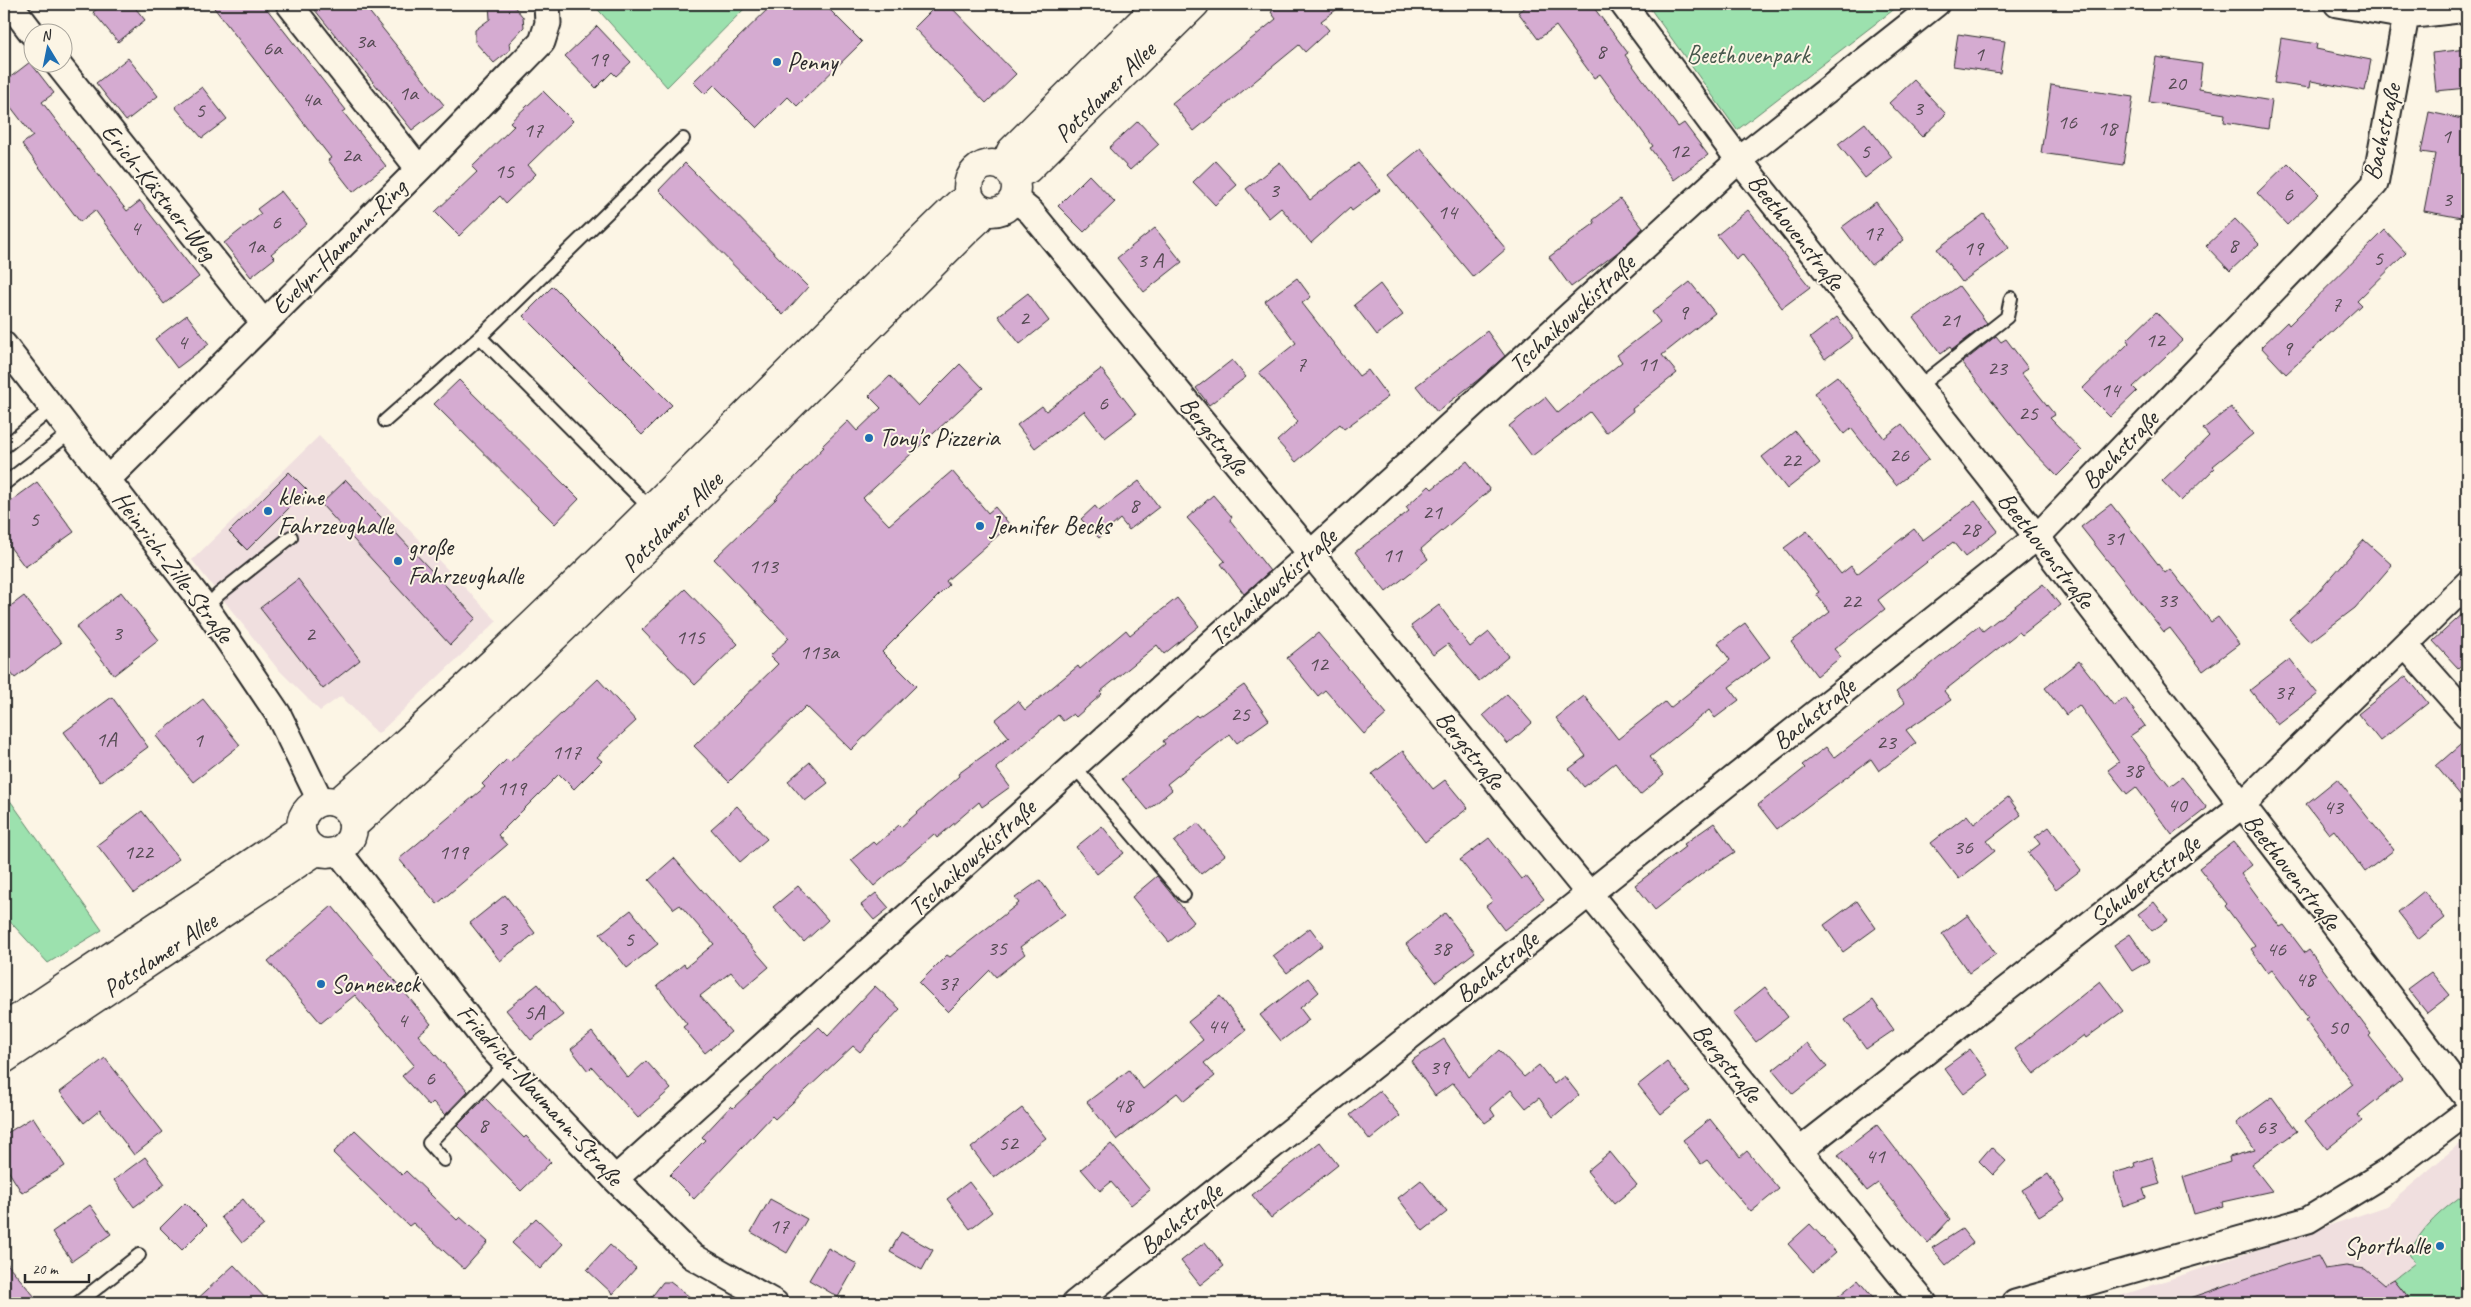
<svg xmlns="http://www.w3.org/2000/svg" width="2471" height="1307" font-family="Caveat,sans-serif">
  <rect width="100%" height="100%" fill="#fcf5e5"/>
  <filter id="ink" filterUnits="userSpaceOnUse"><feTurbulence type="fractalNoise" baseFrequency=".02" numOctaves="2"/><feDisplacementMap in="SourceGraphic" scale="10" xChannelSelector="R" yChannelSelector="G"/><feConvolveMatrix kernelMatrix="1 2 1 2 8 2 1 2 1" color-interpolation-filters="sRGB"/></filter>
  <g filter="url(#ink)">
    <path fill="#f0dfdf" d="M319,436L497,621L378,734L341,696L320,711L277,668L192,560Z
      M2467,1137V1303H2122L2120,1296L2387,1206Z"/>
    <path fill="#9ce1ae" stroke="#64866c" d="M593,4H749L667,87Z
      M1647,4H1901L1737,130Z
      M4,792L102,930L48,963L4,915Z
      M2467,1192V1303H2413L2394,1279L2415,1263L2409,1254C2422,1226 2443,1209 2467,1192Z"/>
    <path fill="#d5abd1" stroke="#2b2b2b" d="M104,4H132L145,20L118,42L93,12Z
      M211,4H263L346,110L343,112L386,166L353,192L328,160L331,158Z
      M310,4H363L444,105L412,130Z
      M489,4H512L523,17L524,27L509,43L510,50L494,63L475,42V30L490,19Z
      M773,4H824L862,42L797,106L788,97L757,128L714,85L705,94L693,82Z
      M938,4H948L1016,74L986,103L914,28Z
      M1281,4H1344L1321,21L1329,30L1305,52L1299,45L1194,131L1172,103L1276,19L1271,12Z
      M1530,4H1591L1628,53L1625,55L1678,127L1684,123L1708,155L1674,180L1650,148L1653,146L1600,74L1594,78L1556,26L1538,39L1518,12Z
      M597,26L631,62L616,76L612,72L596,88L565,56Z
      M1958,34L2005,41L2000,73L1953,66Z
      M2281,38L2317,44L2316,49L2371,60L2365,91L2311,81L2310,88L2274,83Z
      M2467,49V88L2436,91L2432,53Z
      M2156,57L2202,64L2199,89L2272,101L2268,129L2224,122L2225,114L2149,102Z
      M128,58L158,96L126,121L96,83Z
      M30,62L54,93L42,102L74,144L127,211L140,201L199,277L164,304L95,210L80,222L22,144L33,136L4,98V82Z
      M1914,80L1946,114L1922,137L1889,103Z
      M2051,85L2133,97L2123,165L2041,153Z
      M202,87L227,119L202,138L175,107Z
      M543,91L573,121L528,165L536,174L506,203L500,196L459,236L435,212L477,172L472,167L514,126L510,122Z
      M2429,112L2467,120V219L2424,211L2435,154L2421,152Z
      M1138,121L1159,144L1130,170L1109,148Z
      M1865,123L1892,157L1865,178L1838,144Z
      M1421,148L1506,249L1473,277L1388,175Z
      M1215,161L1237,185L1215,205L1193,182Z
      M1280,162L1310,200L1358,163L1380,190L1352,211L1350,208L1311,243L1281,208L1269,218L1246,189Z
      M685,163L808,287L783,315L659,190Z
      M2288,163L2319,194L2287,225L2257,193Z
      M1089,175L1115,202L1084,232L1058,206Z
      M281,191L307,224L271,254L275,258L251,277L224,243L261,214L257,209Z
      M1620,199L1643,228L1618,252L1571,287L1549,257L1595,223L1593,220Z
      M1876,202L1904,240L1871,265L1842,227Z
      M1748,210L1810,287L1782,308L1742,254L1736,259L1717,235Z
      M1984,214L2009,248L1962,282L1937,249Z
      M2235,219L2259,244L2230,271L2206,246Z
      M1155,228L1182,262L1144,292L1117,258Z
      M2385,230L2406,253L2357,301L2361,305L2286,374L2261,347L2287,322L2289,325Z
      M1297,278L1311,297L1302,303L1359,376L1368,370L1388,397L1344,429L1340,424L1296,462L1277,441L1298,422L1259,372L1296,343L1265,301Z
      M1690,282L1715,313L1662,355L1677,373L1632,409L1633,411L1606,433L1590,412L1532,456L1509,426L1545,397L1558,413L1622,362L1617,355L1660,322L1652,312Z
      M1380,284L1403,315L1377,335L1354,305Z
      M553,286L672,405L642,435L523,316Z
      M1959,286L1987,323L1952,350L1950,347L1941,354L1914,318Z
      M1028,293L1049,321L1020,344L998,316Z
      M2156,312L2183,340L2133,387L2137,391L2110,417L2082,389L2129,343L2127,340Z
      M187,315L209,344L177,368L155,339Z
      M1837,317L1853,338L1825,359L1810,338Z
      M1487,331L1505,356L1479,379L1437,412L1416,386Z
      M1996,336L2001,342L2006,339L2028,368L2021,373L2055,415L2050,418L2082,451L2057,476L2028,446L1962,363Z
      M1232,360L1246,377L1209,405L1196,388Z
      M960,364L983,388L863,498L889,525L952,471L988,513L995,507L1010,525L946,581L949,585L882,652L916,686L851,750L806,706L729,782L694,746L778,664L770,656L789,638L714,559L778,497L777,496L824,447L822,446L848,421L857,431L881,408L869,396L890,376L918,406Z
      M1101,369L1136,414L1105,438L1084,411L1035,448L1017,425L1042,406L1046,411Z
      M1837,376L1884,438L1902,424L1929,459L1896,485L1851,428L1844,434L1814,393Z
      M459,380L579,499L555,524L434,404Z
      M2231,407L2253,434L2213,466L2215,468L2181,501L2162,481L2209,436L2203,429Z
      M1795,431L1820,463L1787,489L1762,457Z
      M1467,461L1490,490L1421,549L1428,559L1386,592L1355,552L1409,511L1406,507L1429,486L1432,489Z
      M289,472L307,490L247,550L229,532Z
      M346,480L476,618L450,645L321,504Z
      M1139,481L1159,507L1129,530L1120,519L1099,538L1081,519L1095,506L1099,511Z
      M37,482L74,532L25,567L4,539V506Z
      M1213,495L1232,517L1230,520L1270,571L1244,594L1221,564L1225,561L1187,518Z
      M1975,501L1998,531L1965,557L1953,542L1878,600L1885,609L1834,649L1841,657L1817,676L1791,642L1830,612L1816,594L1819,592L1784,548L1807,531L1841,574L1851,566L1857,574L1914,529L1923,540Z
      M2111,504L2165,573L2170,569L2211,622L2218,617L2239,644L2203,671L2170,628L2164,632L2081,527Z
      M2364,540L2392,565L2355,608L2310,642L2289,620L2311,600Z
      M298,579L360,660L323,689L260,608Z
      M2043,584L2060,605L2022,635L2019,632L1944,691L1951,700L1906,730L1916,743L1879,771L1871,759L1777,829L1758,805L1805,768L1802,765L1826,747L1834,758L1905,703L1896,692L1979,626L1983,631Z
      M685,589L738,644L695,685L642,630Z
      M121,592L159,640L114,675L76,627Z
      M24,596L61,643L15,678L4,664V611Z
      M1177,598L1199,626L1164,654L1157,645L1100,692L1102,694L1076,717L1073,714L1063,721L1058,715L996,768L1010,787L982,807L979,802L937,838L934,834L874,886L851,860L873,842L876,845L899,825L901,827L959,776L958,774L1009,737L995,720L1018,701L1025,710L1078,666L1080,669L1126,630L1130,635Z
      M1439,605L1470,647L1489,632L1509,656L1479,681L1448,644L1433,655L1411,626Z
      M2467,610V660L2458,668L2433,641Z
      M1745,623L1770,657L1729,687L1739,700L1715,718L1709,710L1650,757L1664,775L1640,795L1615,763L1584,787L1569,769L1586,756L1556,718L1584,696L1618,739L1665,702L1670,708L1730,660L1718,643Z
      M1318,633L1387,714L1364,734L1325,690L1318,696L1287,658Z
      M2290,659L2318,694L2278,725L2250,690Z
      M2079,661L2114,706L2125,698L2145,726L2130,736L2170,786L2182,777L2207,808L2172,835L2136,787L2127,794L2108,770L2119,762L2079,705L2066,715L2045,688Z
      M2406,676L2428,703L2380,741L2358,714Z
      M598,679L636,721L597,757L602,761L574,789L559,774L498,835L507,845L437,904L399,859L485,787L482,784L507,759L510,762Z
      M1244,685L1269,720L1237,743L1230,734L1167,784L1172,790L1148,810L1122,779L1165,744L1163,741L1196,715L1198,717Z
      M1507,694L1532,723L1508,744L1483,715Z
      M112,697L148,747L100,782L64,732Z
      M203,699L240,745L193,782L156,736Z
      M2467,739V803L2436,766Z
      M1403,751L1433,789L1445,780L1468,808L1425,842L1372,774Z
      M810,762L828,783L805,801L788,781Z
      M2337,779L2394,850L2365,872L2334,830L2329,834L2306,804Z
      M2008,797L2021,815L1987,841L1995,851L1959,879L1931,843L1967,815L1974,824Z
      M737,806L767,839L740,862L711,829Z
      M142,811L179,859L134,893L97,845Z
      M1198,823L1225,855L1201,874L1174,842Z
      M1714,823L1735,852L1704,872L1655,910L1635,885L1686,846L1684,844Z
      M1102,826L1124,853L1097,874L1076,847Z
      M2049,827L2081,870L2056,889L2028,853L2040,844L2035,837Z
      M1489,838L1521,879L1526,876L1544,899L1504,930L1486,906L1493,901L1460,860Z
      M2233,842L2252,865L2241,874L2280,927L2284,925L2305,953L2309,950L2371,1034L2369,1036L2403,1079L2357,1115L2362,1121L2327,1149L2305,1121L2353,1084L2305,1020L2308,1018L2272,970L2268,973L2251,949L2255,946L2225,906L2227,904L2199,868Z
      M674,858L769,967L744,988L731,972L700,996L731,1032L705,1053L683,1027L687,1024L657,986L684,964L686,967L714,944L680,905L674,909L649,880Z
      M1157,876L1194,922L1169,942L1132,897Z
      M1040,880L1065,914L1020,947L1025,954L996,977L990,970L948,1012L919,983L947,955L950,957L1019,903L1015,898Z
      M798,886L828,920L804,942L773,907Z
      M2424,891L2445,918L2419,939L2398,912Z
      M876,893L889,908L874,920L861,905Z
      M505,895L535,933L500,961L470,923Z
      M1857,901L1876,928L1843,952L1824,925Z
      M2154,902L2168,920L2152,931L2138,914Z
      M332,906L431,1024L418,1035L468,1091L445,1115L433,1102L429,1106L402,1076L414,1065L355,995L321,1023L268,961Z
      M631,910L658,944L627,968L600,934Z
      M1445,913L1475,952L1436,982L1406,944Z
      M1968,915L1996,954L1969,973L1942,934Z
      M1310,928L1323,945L1287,973L1273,956Z
      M2130,934L2149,961L2132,971L2114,945Z
      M2431,972L2450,995L2427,1013L2408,989Z
      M1308,978L1319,992L1300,1008L1309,1020L1281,1041L1260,1015Z
      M2100,981L2123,1011L2086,1038L2084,1035L2034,1074L2015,1049Z
      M538,984L563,1015L531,1040L506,1010Z
      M875,986L900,1009L860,1052L853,1046L775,1119L772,1116L694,1199L670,1175L705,1140L702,1137L731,1106L733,1108L819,1027L828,1036Z
      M1765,987L1788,1017L1756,1042L1733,1013Z
      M1220,996L1246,1030L1204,1063L1215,1076L1184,1101L1177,1093L1117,1140L1087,1102L1129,1070L1143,1089L1203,1040L1188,1022Z
      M1873,1000L1894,1030L1866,1049L1845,1020Z
      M592,1032L628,1078L646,1061L671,1089L638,1118L592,1067L588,1071L571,1049Z
      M1444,1039L1469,1077L1499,1050L1524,1077L1539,1065L1554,1084L1564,1076L1579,1095L1553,1117L1539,1098L1526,1108L1511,1090L1490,1108L1495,1116L1485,1123L1453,1083L1435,1096L1411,1061Z
      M1807,1043L1827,1067L1793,1094L1773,1070Z
      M1970,1049L1989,1075L1964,1094L1944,1068Z
      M105,1058L163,1132L134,1155L100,1110L84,1123L60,1092Z
      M1667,1062L1690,1091L1661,1114L1638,1085Z
      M1380,1091L1400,1116L1370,1140L1350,1115Z
      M2272,1097L2297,1131L2251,1164L2272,1191L2222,1202L2223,1206L2194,1214L2183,1177L2230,1162L2229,1157L2255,1150L2236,1123Z
      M485,1098L524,1138L526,1136L551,1162L521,1191L457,1126Z
      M1022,1108L1046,1138L994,1178L971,1148Z
      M33,1117L65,1166L22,1193L4,1164V1135Z
      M1710,1119L1740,1157L1747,1151L1779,1189L1751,1212L1707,1160L1701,1164L1683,1140Z
      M1877,1125L1950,1219L1928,1243L1878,1183L1867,1191L1838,1155Z
      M355,1130L402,1175L406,1171L457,1220L460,1217L488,1242L464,1269L413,1223L409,1226L333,1153Z
      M1320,1142L1338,1165L1271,1218L1252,1195Z
      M1111,1144L1150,1190L1131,1205L1111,1182L1100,1191L1081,1169Z
      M1991,1147L2006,1161L1993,1175L1979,1161Z
      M1610,1152L1637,1185L1614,1204L1587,1171Z
      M145,1157L165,1184L134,1207L114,1180Z
      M2152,1157L2160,1184L2143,1189L2146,1198L2123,1206L2113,1173L2135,1167L2134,1163Z
      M2048,1174L2065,1200L2039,1216L2022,1190Z
      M1421,1180L1447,1212L1423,1231L1398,1198Z
      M969,1182L992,1212L970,1229L947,1199Z
      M243,1199L264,1225L242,1243L221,1217Z
      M770,1199L807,1219L787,1253L751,1232Z
      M185,1203L207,1225L182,1250L160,1228Z
      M90,1205L111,1234L72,1261L52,1232Z
      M536,1218L563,1244L540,1269L512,1243Z
      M1810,1224L1836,1252L1813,1272L1788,1244Z
      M1962,1229L1973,1243L1946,1265L1932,1248Z
      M901,1232L933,1250L922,1270L890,1252Z
      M1205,1242L1224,1266L1200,1285L1181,1261Z
      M610,1245L636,1268L613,1294L587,1270Z
      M828,1248L857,1264L838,1297L809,1280Z
      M2318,1256L2325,1269L2346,1266L2365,1269L2384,1285L2394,1279L2413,1303H2182V1301L2285,1265Z
      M4,1260L40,1303H4Z
      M234,1265L270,1303H193Z
      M1858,1280L1877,1303H1830Z
      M663,1282H670L698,1303H647Z"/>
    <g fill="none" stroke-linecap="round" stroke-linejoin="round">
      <defs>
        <path id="service" d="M1918,387L2007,317L2011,298
          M385,421L480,337
          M4,447L53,408
          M4,484L71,432
          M652,510L480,337L683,139
          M206,608L219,594L291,537
          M1074,766L1184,895
          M444,1160L429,1143L506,1064
          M78,1303L139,1255"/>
        <path id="minor" d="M10,4L32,33
          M289,4L419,169
          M1623,4L1739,160L2037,537L2467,1098
          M2337,4L2406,16L2467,9
          M56,62L263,322
          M1014,198L1031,212L1924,1303
          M4,345L206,608L241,659L278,714L321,802
          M108,479L419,169L542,42L548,23L547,4
          M2406,646L2467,715
          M338,851L489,1045L615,1179L692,1256L775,1303
          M1799,1151L2241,806L2467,584
          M615,1179L1310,554L1739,160L1936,4
          M1075,1303L2037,537L2375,184L2406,16L2405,4
          M2015,1303L2308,1220L2390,1170L2467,1112"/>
        <path id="tertiary" d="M968 188a24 24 0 1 1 48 0a24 24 0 1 1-48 0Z
          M1004,167L1011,151L1159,4
          M1013,176L1028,169L1195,4
          M301 827a26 26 0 1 1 52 0a26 26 0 1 1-52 0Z
          M337,803C555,615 752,404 958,204L970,198
          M353,826C563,634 764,433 965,232L979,219L983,210
          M4,1028L301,830
          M4,1059L316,851"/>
      </defs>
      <use href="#service" stroke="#2b2b2b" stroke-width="16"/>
      <use href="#minor" stroke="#2b2b2b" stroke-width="29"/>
      <use href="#tertiary" stroke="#2b2b2b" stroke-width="31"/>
      <use href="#service" stroke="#fcf5e5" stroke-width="12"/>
      <use href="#minor" stroke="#fcf5e5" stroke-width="25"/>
      <use href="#tertiary" stroke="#fcf5e5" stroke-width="28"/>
    </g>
  </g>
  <g fill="#1f6fb2" stroke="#fcf5e5" stroke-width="2">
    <circle cx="777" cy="62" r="5"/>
    <circle cx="869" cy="438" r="5"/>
    <circle cx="268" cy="511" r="5"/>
    <circle cx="980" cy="526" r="5"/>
    <circle cx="398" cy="561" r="5"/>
    <circle cx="321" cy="984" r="5"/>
    <circle cx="2440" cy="1246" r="5"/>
  </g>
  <g text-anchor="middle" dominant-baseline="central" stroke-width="4" stroke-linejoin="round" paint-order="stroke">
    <g font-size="22" fill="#564b54">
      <text x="365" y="41">3a</text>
      <text x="272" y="48">6a</text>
      <text x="1601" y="51">8</text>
      <text x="1979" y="54">1</text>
      <text x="598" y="59">19</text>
      <text x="2176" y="83">20</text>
      <text x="408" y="93">1a</text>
      <text x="311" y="99">4a</text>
      <text x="1918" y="108">3</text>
      <text x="200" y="110">5</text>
      <text x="2067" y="122">16</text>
      <text x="2107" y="128">18</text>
      <text x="533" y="130">17</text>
      <text x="2446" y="136">1</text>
      <text x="1679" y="151">12</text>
      <text x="1865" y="151">5</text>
      <text x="351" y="155">2a</text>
      <text x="504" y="171">15</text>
      <text x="1274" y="190">3</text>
      <text x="2288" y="194">6</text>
      <text x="2447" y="199">3</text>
      <text x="1447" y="212">14</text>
      <text x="276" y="222">6</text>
      <text x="135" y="228">4</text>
      <text x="1873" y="233">17</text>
      <text x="2233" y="245">8</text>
      <text x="255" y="246">1a</text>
      <text x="1973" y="248">19</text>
      <text x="2378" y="258">5</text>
      <text x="1150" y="260">3 A</text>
      <text x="2336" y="304">7</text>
      <text x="1683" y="312">9</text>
      <text x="1024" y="318">2</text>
      <text x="1950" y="320">21</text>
      <text x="2155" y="340">12</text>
      <text x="182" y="342">4</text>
      <text x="2287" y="348">9</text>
      <text x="1301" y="364">7</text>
      <text x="1647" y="364">11</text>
      <text x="1997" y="368">23</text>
      <text x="2110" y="390">14</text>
      <text x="1103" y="403">6</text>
      <text x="2028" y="413">25</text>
      <text x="1899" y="455">26</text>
      <text x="1791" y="460">22</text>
      <text x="1134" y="505">8</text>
      <text x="1432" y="512">21</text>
      <text x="34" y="519">5</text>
      <text x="1970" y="529">28</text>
      <text x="2114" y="538">31</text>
      <text x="1392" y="555">11</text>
      <text x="763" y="566">113</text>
      <text x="2167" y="600">33</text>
      <text x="1851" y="601">22</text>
      <text x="117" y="633">3</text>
      <text x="310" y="634">2</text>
      <text x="690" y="637">115</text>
      <text x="819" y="652">113a</text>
      <text x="1318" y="664">12</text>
      <text x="2284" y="692">37</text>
      <text x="1240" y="714">25</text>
      <text x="106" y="739">1A</text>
      <text x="198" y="740">1</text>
      <text x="1886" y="742">23</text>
      <text x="566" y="752">117</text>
      <text x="2133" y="770">38</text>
      <text x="511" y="788">119</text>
      <text x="2177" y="805">40</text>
      <text x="2333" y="807">43</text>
      <text x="1963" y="847">36</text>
      <text x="138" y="852">122</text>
      <text x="453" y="852">119</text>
      <text x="502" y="928">3</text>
      <text x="629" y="939">5</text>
      <text x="997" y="948">35</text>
      <text x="1441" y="948">38</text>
      <text x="2276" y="949">46</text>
      <text x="2305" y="979">48</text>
      <text x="948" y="983">37</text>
      <text x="534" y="1012">5A</text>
      <text x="402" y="1020">4</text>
      <text x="1217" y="1026">44</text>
      <text x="2338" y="1027">50</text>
      <text x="1439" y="1067">39</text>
      <text x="430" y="1078">6</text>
      <text x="1123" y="1105">48</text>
      <text x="483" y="1125">8</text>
      <text x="2266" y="1127">63</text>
      <text x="1008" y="1143">52</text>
      <text x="1875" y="1156">41</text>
      <text x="779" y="1226">17</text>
    </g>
    <g font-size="25" fill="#47584c" stroke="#fcf5e5">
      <text x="1748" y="55">Beethovenpark</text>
    </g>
    <g font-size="25" fill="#2b2b2b" stroke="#fcf5e5" text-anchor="start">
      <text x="787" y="62">Penny</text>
      <text x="879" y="438">Tony's Pizzeria</text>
      <text x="278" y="497">kleine<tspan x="278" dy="29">Fahrzeughalle</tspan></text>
      <text x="990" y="526">Jennifer Becks</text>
      <text x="408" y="547">große<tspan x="408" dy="29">Fahrzeughalle</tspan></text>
      <text x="331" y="984">Sonneneck</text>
      <text x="2430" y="1246" text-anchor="end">Sporthalle</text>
    </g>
    <g font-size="25" fill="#2b2b2b" stroke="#fcf5e5">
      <text transform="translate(1105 92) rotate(-45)">Potsdamer Allee</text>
      <text transform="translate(2382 132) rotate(-77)">Bachstraße</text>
      <text transform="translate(159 192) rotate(51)">Erich-Kästner-Weg</text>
      <text transform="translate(1796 232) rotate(52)">Beethovenstraße</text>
      <text transform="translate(339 247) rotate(-45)">Evelyn-Hamann-Ring</text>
      <text transform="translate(1572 314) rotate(-43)">Tschaikowskistraße</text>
      <text transform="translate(1214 436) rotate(51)">Bergstraße</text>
      <text transform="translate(2120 450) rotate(-46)">Bachstraße</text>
      <text transform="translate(672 522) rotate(-45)">Potsdamer Allee</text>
      <text transform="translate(2046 550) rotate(52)">Beethovenstraße</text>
      <text transform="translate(173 567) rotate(53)">Heinrich-Zille-Straße</text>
      <text transform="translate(1273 587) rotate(-42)">Tschaikowskistraße</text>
      <text transform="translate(1814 714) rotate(-39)">Bachstraße</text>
      <text transform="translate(1470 750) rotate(51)">Bergstraße</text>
      <text transform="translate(972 858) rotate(-42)">Tschaikowskistraße</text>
      <text transform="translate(2292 872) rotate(52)">Beethovenstraße</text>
      <text transform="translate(2145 881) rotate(-38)">Schubertstraße</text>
      <text transform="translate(160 955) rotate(-34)">Potsdamer Allee</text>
      <text transform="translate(1497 967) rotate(-39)">Bachstraße</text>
      <text transform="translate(1727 1063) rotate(51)">Bergstraße</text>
      <text transform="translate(540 1095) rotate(48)">Friedrich-Naumann-Straße</text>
      <text transform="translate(1181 1219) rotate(-39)">Bachstraße</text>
    </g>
  </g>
  <rect width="2471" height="1307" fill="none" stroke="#fcf5e5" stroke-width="20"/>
  <rect x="10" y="10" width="2451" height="1287" fill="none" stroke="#2b2b2b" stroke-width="2" filter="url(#ink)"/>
  <g transform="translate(48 48) rotate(350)"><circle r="24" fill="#fcf5e5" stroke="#a8a49b"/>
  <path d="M0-4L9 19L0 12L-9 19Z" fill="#1f6fb2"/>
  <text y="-8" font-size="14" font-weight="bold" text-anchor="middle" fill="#2b2b2b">N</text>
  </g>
  <path d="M25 1274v8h64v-8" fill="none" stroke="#2b2b2b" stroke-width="2.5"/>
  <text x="32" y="1274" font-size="15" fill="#2b2b2b" stroke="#fcf5e5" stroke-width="4" paint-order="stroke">20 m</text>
</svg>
